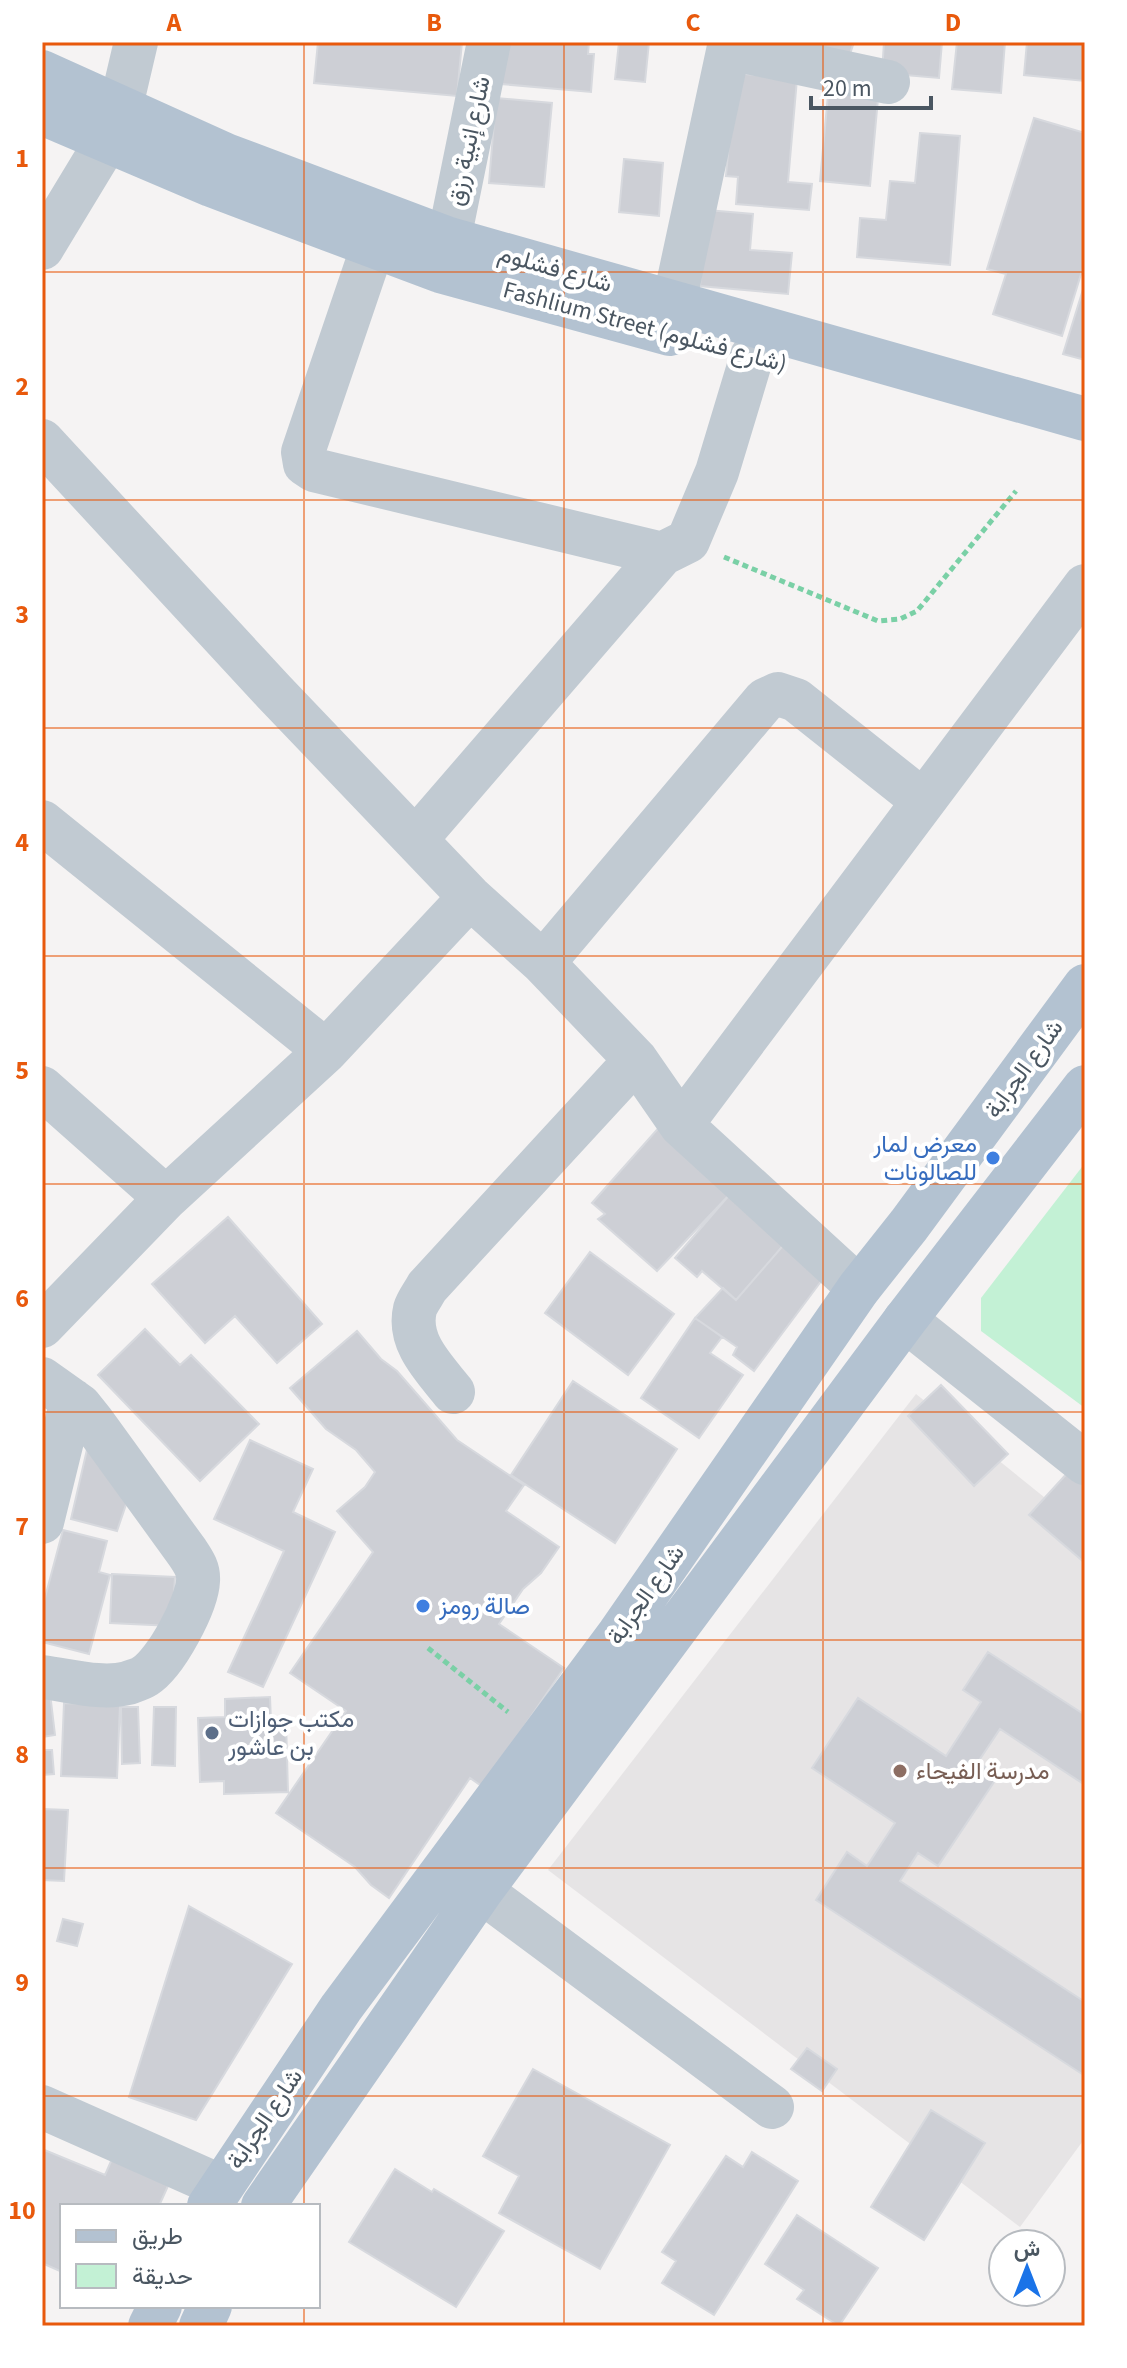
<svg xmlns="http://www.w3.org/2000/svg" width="1127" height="2368" font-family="'Source Sans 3',Vazirmatn,sans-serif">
  <rect width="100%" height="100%" fill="#f5f3f3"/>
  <path fill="#e6e4e5" d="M916,1394L1085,1530V2138L1020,2227L548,1870Z"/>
  <path fill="#c3f1d5" d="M1085,1163V1408L981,1331V1298Z"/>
  <path fill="#cdcfd5" stroke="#d7d9de" stroke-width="2" d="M318,42H462L457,96L314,83Z
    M505,42H589L588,54H594L591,92L501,84Z
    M619,42H649L645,82L615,79Z
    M792,42H854L845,69Z
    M884,42H942L939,78L882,73Z
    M957,42H1005L1001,93L952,89Z
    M1027,42L1085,45V81L1024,75Z
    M735,73L797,79L788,182L812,184L809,210L736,204L738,177L726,176Z
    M829,84L879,88L870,186L820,181Z
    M496,98L552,103L544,187L489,183Z
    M1034,118L1085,133V261L1062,336L993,314L1006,274L987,269Z
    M920,133L960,136L950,265L857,257L860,218L886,220L890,181L915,183Z
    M624,159L663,163L659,216L619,212Z
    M707,210L753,214L750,250L792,253L788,294L700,286Z
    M1085,283V360L1063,354Z
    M663,1123L731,1193L657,1271L598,1219L605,1214L592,1203Z
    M731,1193L787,1241L736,1300L702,1271L697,1277L675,1258Z
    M228,1217L322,1324L277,1363L235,1316L205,1343L152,1284Z
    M787,1241L828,1272L754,1371L733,1355L737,1347L695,1318L723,1288L736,1300Z
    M590,1252L674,1314L628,1375L545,1313Z
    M695,1318L722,1337L710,1353L743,1375L699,1438L641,1398Z
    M145,1329L180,1365L191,1355L259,1424L200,1481L98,1375Z
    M357,1331L381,1359L397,1371L457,1440L524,1485L506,1511L559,1547L541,1573L523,1589L499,1624L564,1668L483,1787L470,1778L389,1898L371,1885L355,1867L276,1813L346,1711L290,1673L373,1552L337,1511L365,1487L375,1472L356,1450L326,1429L290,1388Z
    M573,1381L677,1449L615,1543L511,1475Z
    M941,1385L1008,1454L974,1486L908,1416Z
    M91,1432L130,1493L117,1531L71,1519Z
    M250,1440L313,1469L293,1512L335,1532L263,1687L228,1672L284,1551L214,1519Z
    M1071,1469L1085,1481V1563L1029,1515Z
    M63,1530L107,1541L99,1572L110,1575L89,1654L42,1642V1609Z
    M112,1574L175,1577L172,1626L110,1623Z
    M988,1652L1085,1715V1785L1000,1729L978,1762L998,1776L938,1866L918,1853L900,1881L1085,2002V2076L816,1900L847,1852L867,1866L895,1823L812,1768L858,1698L946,1756L981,1702L963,1690Z
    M50,1693L55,1735L42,1737V1694Z
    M270,1697L271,1722L286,1721L288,1792L224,1794V1781L200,1782L198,1718L225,1717V1699Z
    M64,1703L120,1705L117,1778L61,1776Z
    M121,1707H138L140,1763L122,1764Z
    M154,1707H176L175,1766L152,1765Z
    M42,1750H52L54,1774L42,1775Z
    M42,1809L68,1810L64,1881L42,1880Z
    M189,1906L292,1964L196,2120L129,2097Z
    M63,1919L83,1924L77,1946L57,1941Z
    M807,2048L837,2069L822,2091L791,2069Z
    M533,2069L670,2145L600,2269L499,2213L519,2176L483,2156Z
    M931,2110L985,2143L924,2240L871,2207Z
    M42,2149L105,2175L115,2152L172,2177L159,2206H62V2272L42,2263Z
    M752,2152L798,2181L714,2315L662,2283L676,2261L662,2252L726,2156L743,2167Z
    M395,2169L432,2192L434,2189L504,2231L456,2307L349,2242Z
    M797,2215L878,2268L839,2326L797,2299L804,2290L765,2264Z"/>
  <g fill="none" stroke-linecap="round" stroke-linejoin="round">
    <path stroke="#7ad0a6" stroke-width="5" stroke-dasharray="6 4" stroke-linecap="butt" d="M724,557L878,621L900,619L917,611L1016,491
      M428,1648L508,1712"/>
    <path stroke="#c1cad2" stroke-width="44" d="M729,48L888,82
      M449,239L489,42
      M373,246L303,452L305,464L314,470L662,554L688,541L717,472L752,356
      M42,248L108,139L121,106L136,42
      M674,303L730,42
      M42,441L274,692L470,897L543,963L636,1060L681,1125L859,1288
      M42,822L326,1051
      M416,839L662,554
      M543,963L765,700L778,694L796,700L922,800
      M42,1088L166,1198
      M681,1125L1085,586
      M905,1320L1085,1463
      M42,1326L166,1198L326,1051L470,897
      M42,1379L80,1406L92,1421L187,1552C193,1561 199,1569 198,1581C197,1604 166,1663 145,1676C141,1679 133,1681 128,1683C101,1690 69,1680 42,1677
      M453,1392C434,1368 407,1342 415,1309C417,1302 424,1293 427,1287L636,1060
      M42,1522L72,1400
      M481,1891L772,2107
      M42,2107L220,2186"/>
    <path stroke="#b3c2d1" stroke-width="44" d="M42,72L226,155L449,239L1085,419
      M42,113L211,185L440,271L670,334
      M209,2206L341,2008L619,1634L859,1288L909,1225L1085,986
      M263,2206L481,1891L905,1320L1085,1087
      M150,2326L160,2306
      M201,2326L210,2306"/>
  </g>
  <path fill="none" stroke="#e8590c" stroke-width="2" stroke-opacity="0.55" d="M304,42V2206M564,42V2326M823,42V2326M42,272H1085M42,500H1085M42,728H1085M42,956H1085M42,1184H1085M42,1412H1085M42,1640H1085M42,1868H1085M42,2096H1085M304,2306V2326"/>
  <g fill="#3f7fe0" stroke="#fff" stroke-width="3">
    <circle cx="993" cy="1158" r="8"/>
    <circle cx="423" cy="1606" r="8"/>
  </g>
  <circle fill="#5c6f8a" stroke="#fff" stroke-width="3" cx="212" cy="1733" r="8"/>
  <circle fill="#8d6e63" stroke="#fff" stroke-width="3" cx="900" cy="1771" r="8"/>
  <g text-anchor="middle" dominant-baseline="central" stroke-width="8" stroke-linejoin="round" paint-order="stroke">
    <g font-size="24" fill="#4a5661" stroke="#fff">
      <text transform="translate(469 141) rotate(-78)">شارع إنبية رزق</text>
      <text transform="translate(555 269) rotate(16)">شارع فشلوم</text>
      <text transform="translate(645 327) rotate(15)">Fashlium Street (شارع فشلوم)</text>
      <text transform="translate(1024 1069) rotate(-54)">شارع الجرابة</text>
      <text transform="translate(646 1595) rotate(-55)">شارع الجرابة</text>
      <text transform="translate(265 2119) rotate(-56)">شارع الجرابة</text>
    </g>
    <g font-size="24" fill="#366cbe" stroke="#fff" text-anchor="end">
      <text x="977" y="1144">معرض لمار<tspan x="977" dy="28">للصالونات</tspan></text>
      <text x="439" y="1606" text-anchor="start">صالة رومز</text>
    </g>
    <g font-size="24" fill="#4e5e75" stroke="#fff" text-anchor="start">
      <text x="228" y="1719">مكتب جوازات<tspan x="228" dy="28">بن عاشور</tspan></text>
    </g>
    <g font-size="24" fill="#785e54" stroke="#fff" text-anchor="start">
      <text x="916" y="1771">مدرسة الفيحاء</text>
    </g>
  </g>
  <rect width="1127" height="2368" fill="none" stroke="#ffffff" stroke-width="88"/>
  <rect x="60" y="2204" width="260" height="104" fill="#ffffff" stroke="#b7bbc0" stroke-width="2"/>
  <rect x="76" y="2230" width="40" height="12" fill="#b3c2d1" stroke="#b7bbc0" stroke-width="2"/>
  <text x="132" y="2244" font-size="24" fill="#4a5661">طريق</text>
  <rect x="76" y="2264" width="40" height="24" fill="#c3f1d5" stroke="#b7bbc0" stroke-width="2"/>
  <text x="132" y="2284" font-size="24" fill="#4a5661">حديقة</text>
  <g transform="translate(1027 2268)"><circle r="38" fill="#ffffff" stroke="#b7bbc0" stroke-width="2"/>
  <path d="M0-6L14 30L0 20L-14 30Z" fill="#1a73e8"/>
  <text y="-12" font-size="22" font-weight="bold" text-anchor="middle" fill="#4a5661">ش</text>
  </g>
  <path d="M811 96v12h120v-12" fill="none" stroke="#4a5661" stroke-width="4"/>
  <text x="823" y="96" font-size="24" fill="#4a5661" stroke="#ffffff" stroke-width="6" paint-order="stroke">20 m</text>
  <rect x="44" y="44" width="1039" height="2280" fill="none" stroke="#e8590c" stroke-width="3"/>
  <g font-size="26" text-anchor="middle" font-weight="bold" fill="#e8590c">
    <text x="174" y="31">A</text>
    <text x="434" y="31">B</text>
    <text x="693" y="31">C</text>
    <text x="953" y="31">D</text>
    <text x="22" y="167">1</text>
    <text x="22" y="395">2</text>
    <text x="22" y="623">3</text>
    <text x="22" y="851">4</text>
    <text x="22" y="1079">5</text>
    <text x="22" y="1307">6</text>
    <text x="22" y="1535">7</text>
    <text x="22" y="1763">8</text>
    <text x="22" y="1991">9</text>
    <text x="22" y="2219">10</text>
  </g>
</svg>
